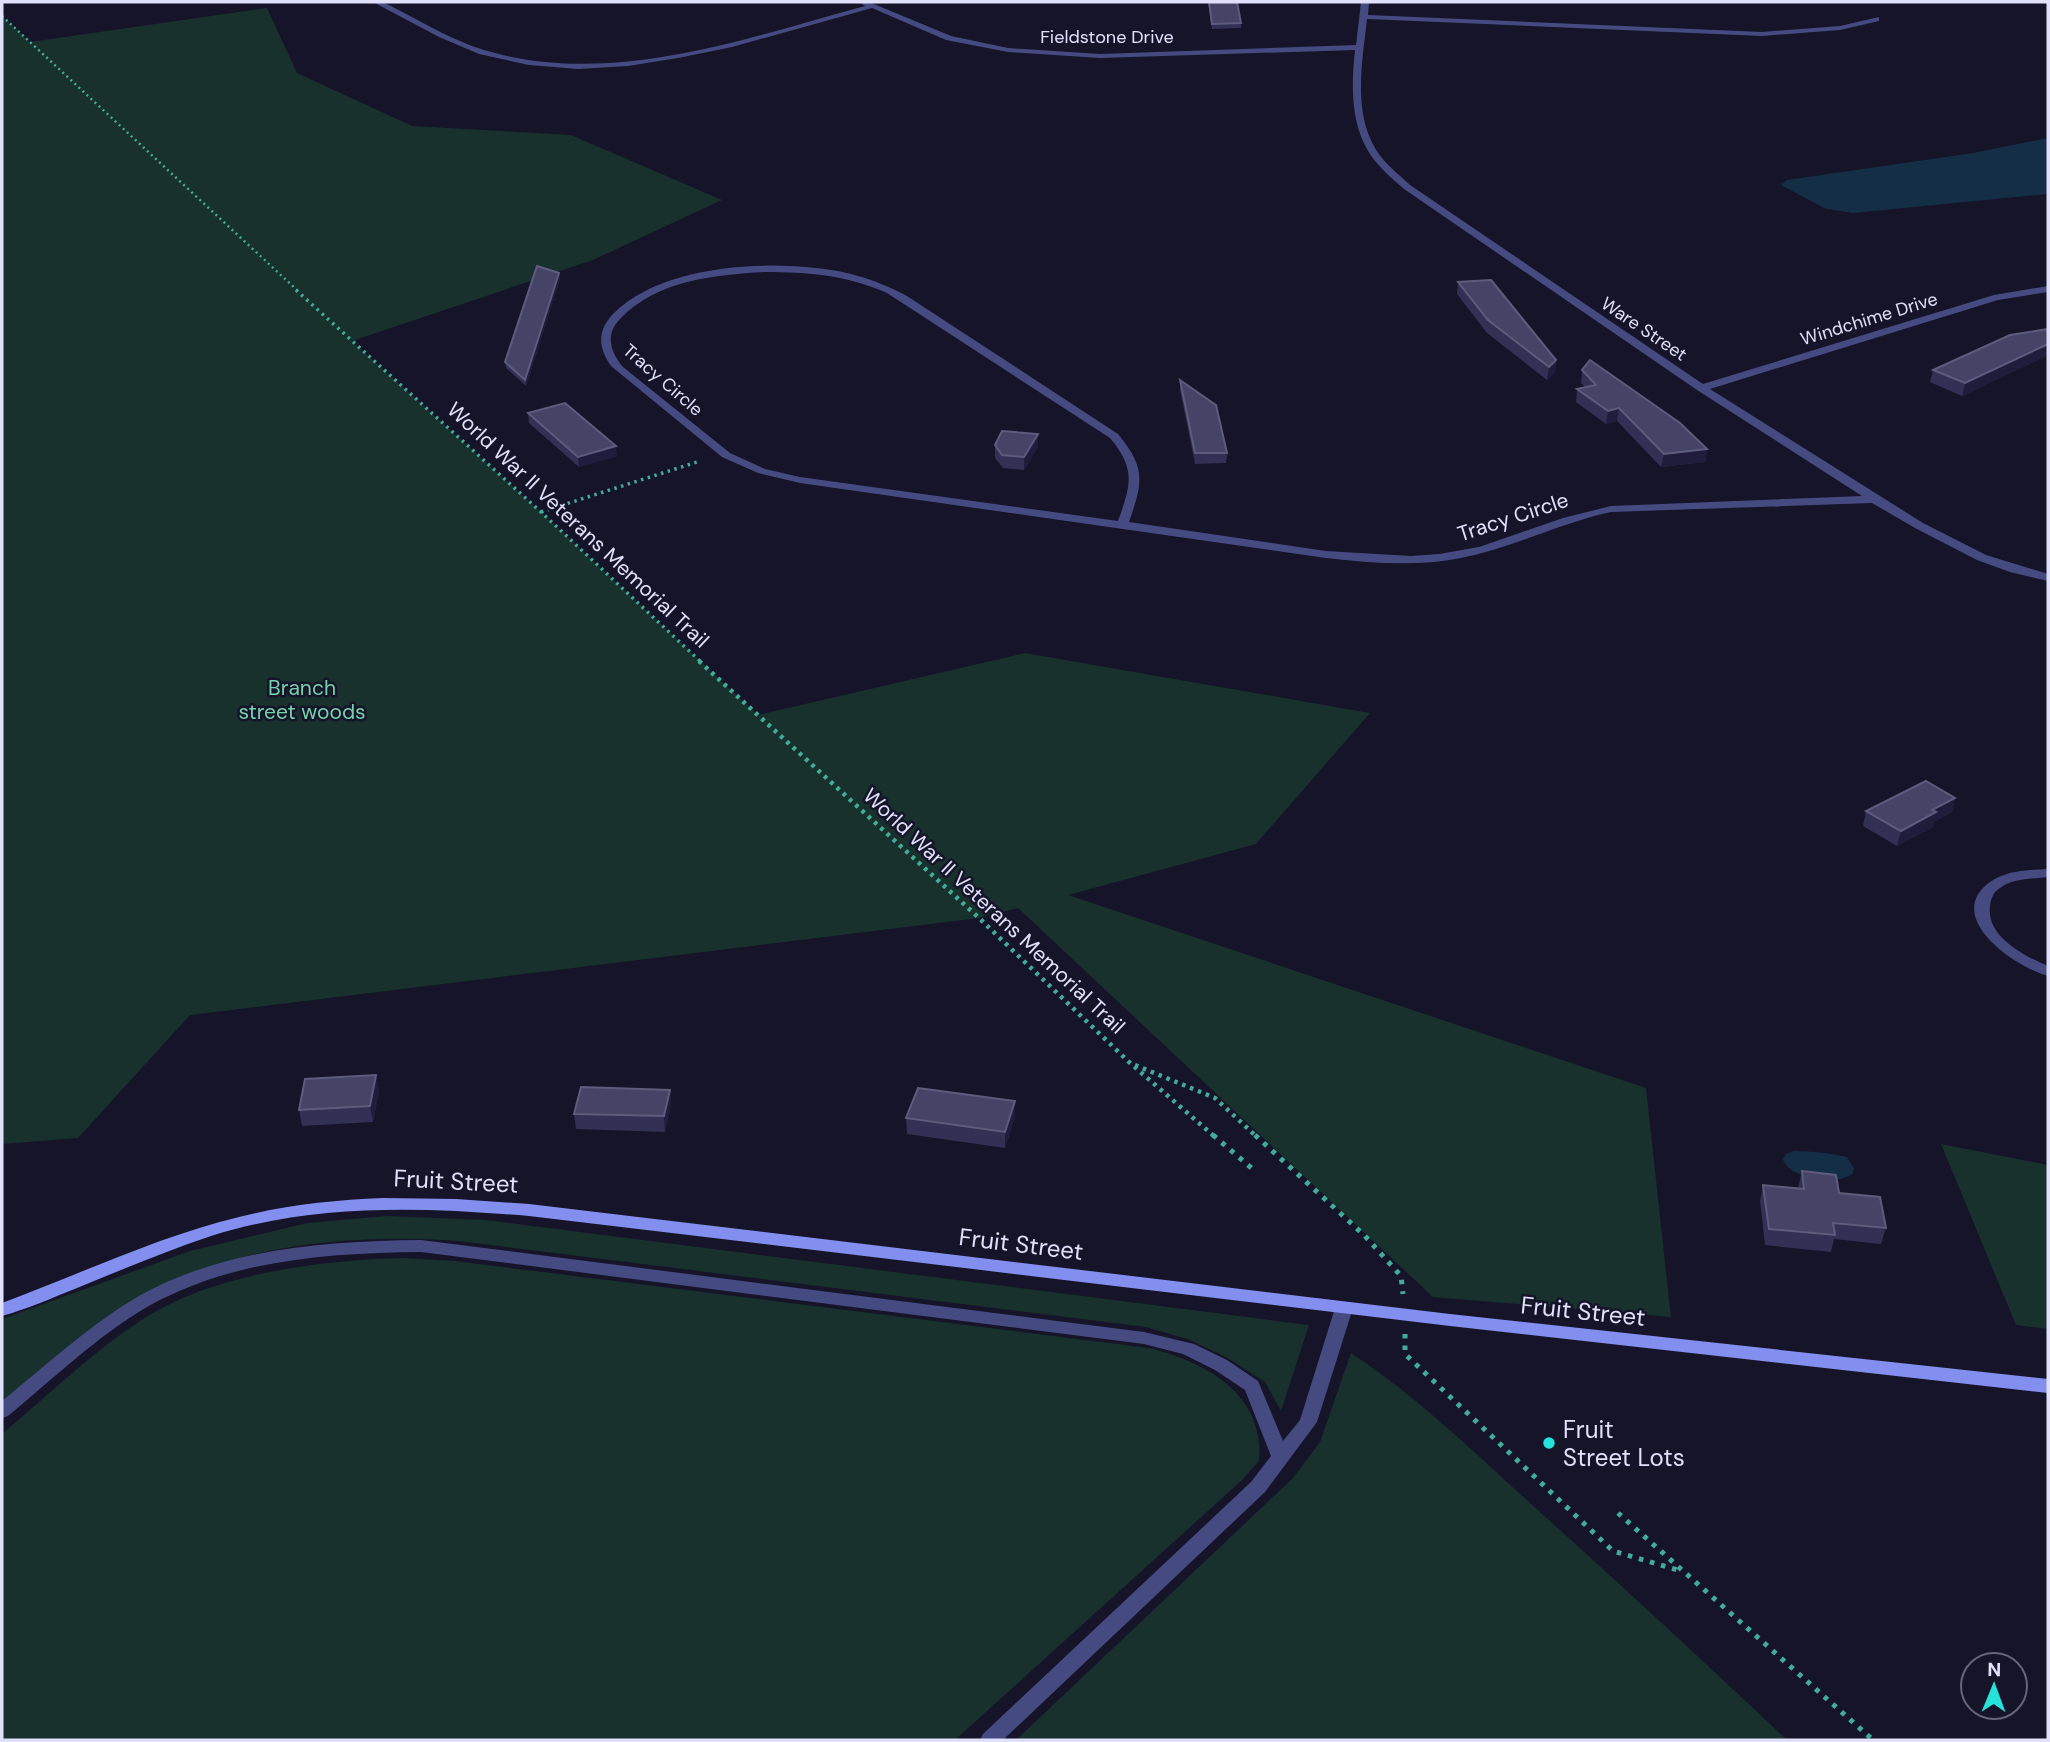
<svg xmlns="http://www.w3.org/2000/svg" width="2050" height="1742" font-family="'DM Sans',sans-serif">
  <rect width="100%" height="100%" fill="#151428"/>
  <path fill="#18312d" d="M267,8L297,73L412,126L571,135L722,200L593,260L352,341L541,512L758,715L1025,653L1370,713L1256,844L1068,895L1646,1088L1671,1317L1433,1297L1018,908L979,918L190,1015L78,1138L2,1144V16L30,42Z
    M1941,1144L2048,1165V1329L2016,1325Z
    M387,1216L486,1220L1309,1325L1281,1411L1265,1382L1226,1357L1190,1340L1146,1327L459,1241C344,1233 232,1246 130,1301L2,1401V1319L190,1251L307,1223Z
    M403,1258L455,1261L1149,1348C1206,1362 1265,1394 1259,1461L1241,1481L955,1740H2V1434C50,1394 97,1347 151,1314C219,1273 324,1260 403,1258Z
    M1351,1353C1416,1396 1472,1450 1530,1503C1617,1581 1702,1660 1787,1740H1016L1293,1478L1320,1442Z"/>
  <path fill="#142e46" d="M2048,138V194L1853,213L1826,209L1781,185L1787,180L1973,153Z
    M1794,1151C1812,1151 1830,1153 1847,1157L1854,1168L1853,1173C1842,1186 1787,1179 1783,1159L1786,1154Z"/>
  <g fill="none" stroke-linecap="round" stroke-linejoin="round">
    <path stroke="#41ad98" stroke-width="2.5" stroke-dasharray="2 3.5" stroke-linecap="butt" d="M2,16L298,291"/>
    <path stroke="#41ad98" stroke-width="3.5" stroke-dasharray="2.5 4.5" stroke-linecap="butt" d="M296,290L541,512L701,662
      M541,512L700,461"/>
    <path stroke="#41ad98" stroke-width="4.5" stroke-dasharray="3.5 5" stroke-linecap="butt" d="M699,661L979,918L1129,1062L1215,1137
      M1135,1065L1215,1098L1257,1137"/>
    <path stroke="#41ad98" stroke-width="5" stroke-dasharray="4.5 7" stroke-linecap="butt" d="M1213,1135L1256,1172
      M1255,1135L1364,1235L1401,1276L1403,1294
      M1405,1334V1354L1613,1551L1681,1571
      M1618,1513L1873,1740"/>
    <path fill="#454b81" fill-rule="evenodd" d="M421,1240L1144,1332L1194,1344L1227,1360L1258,1381L1283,1441L1300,1420L1335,1308L1338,1304L1344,1302L1350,1304L1353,1308L1317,1422L1265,1492L1003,1740H980L983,1734L1251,1482L1271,1456L1245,1390L1215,1370L1183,1354L1144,1344L421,1252C327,1253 230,1260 147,1307C96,1337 53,1379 8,1416L2,1418V1401C44,1367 85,1329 132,1300C218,1249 323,1241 421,1240Z"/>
    <path fill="#454b81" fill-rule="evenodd" d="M373,2H383C416,18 448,39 484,50C609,88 744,39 865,6L859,2H869L951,36L1008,48L1100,54L1356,45L1361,2H1369L1368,15L1762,32L1840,26L1879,17V21L1840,30L1762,36L1367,19C1362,65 1351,119 1382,158C1390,168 1401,176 1410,185L1703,384L1994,295L2048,286V292L1998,300L1710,389L1923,523L1986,555L2048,574V581L2010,572L1977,560L1915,528L1872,503L1611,512C1560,523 1512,548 1461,558C1416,567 1370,563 1326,558L800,483L758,473L722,457L611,366C598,347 597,331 613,314C659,267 755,261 816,268C849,271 879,281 907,296L1118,434C1146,468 1143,482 1129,522L1326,551L1411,556L1439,554L1479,547L1563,518L1611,506L1862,496L1697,390L1404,189C1394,180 1384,172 1376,162C1350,130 1351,88 1355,50L1100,58L1008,52L946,40L872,8L732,47L678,58L628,66L578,69L529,65L479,54L439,37ZM765,272C808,272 847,275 887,293L1110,438C1136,469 1131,485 1118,521L800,477L765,469L730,453L623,367C610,352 605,334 620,319C657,280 715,275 765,272Z
      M2048,869V877C2033,879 2013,878 2000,888C1993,892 1991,899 1990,906C1986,937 2025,956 2048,966V976C2015,967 1942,917 1990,882C2006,870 2029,870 2048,869Z"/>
    <path fill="#838fee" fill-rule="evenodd" d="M383,1198L456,1199L529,1204L1450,1314L2048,1379V1393L1450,1326L529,1216C422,1207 315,1203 211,1236C166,1251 121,1270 77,1288C52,1298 27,1309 2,1316V1303C80,1274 157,1237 239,1217C286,1205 334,1200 383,1198Z"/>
  </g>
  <path fill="#323054" d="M1208,2H1237L1241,23V28L1212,29Z
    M559,273L560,279L526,386L506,368L505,362Z
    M1458,282L1556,360L1555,372L1547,380L1487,333L1457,294Z
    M2048,329V355L1962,396L1930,382L1933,370Z
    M1582,370L1707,449L1705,462L1661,467L1617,421L1606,424L1576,402L1577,389L1585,387L1581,383Z
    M1180,380L1227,453L1226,463L1195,464L1180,390Z
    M528,413L617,456L579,467L529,423Z
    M995,445L1038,447L1024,470L1003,468L995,458Z
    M1955,798L1952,812L1934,822L1933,827L1897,846L1863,826L1866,811Z
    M376,1075L379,1091L373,1122L302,1126L299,1110Z
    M670,1090L671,1105L665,1132L576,1129L574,1114Z
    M1015,1117L1005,1148L907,1134L906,1118Z
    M1802,1171L1839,1193L1886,1228L1881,1244L1834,1239L1831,1252L1765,1245L1760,1201L1763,1185L1798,1188Z"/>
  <path fill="#1f1d3b" d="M559,273L560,279L526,386L525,380Z
    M2048,344V355L1962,396L1965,383Z
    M1556,360L1555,372L1547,380L1549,367Z
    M1619,408L1617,421L1606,424L1608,411Z
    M1038,434V447L1024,470V457Z
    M616,446L617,456L579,467L578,457Z
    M1707,449L1705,462L1661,467L1664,454Z
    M1955,798L1952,812L1934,822L1933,827L1897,846L1901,831L1932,810Z
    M376,1075L379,1091L373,1122L370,1106Z
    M670,1090L671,1105L665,1132L664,1116Z
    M1015,1101V1117L1005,1148V1132Z"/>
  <path fill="#454366" stroke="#5d5c7d" stroke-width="2" d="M1209,2H1237L1241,23L1212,24Z
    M537,266L559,273L525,380L505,362Z
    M1491,280L1556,360L1549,367L1488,320L1458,282Z
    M2048,329V344L1965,383L1933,370L2010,335Z
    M1590,360L1680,423L1707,449L1664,454L1619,408L1608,411L1577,389L1596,385L1582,370Z
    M1180,380L1216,405L1227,453H1195Z
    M565,403L616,446L578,457L528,413Z
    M1002,431L1038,434L1024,457L1002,455L995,445Z
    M1926,781L1955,798L1932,810L1936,812L1901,831L1866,811Z
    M376,1075L370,1106L299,1110L305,1079Z
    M581,1087L670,1090L664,1116L574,1114Z
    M918,1088L1015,1101L1005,1132L906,1118Z
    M1802,1171L1836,1175L1839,1193L1880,1197L1886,1228L1833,1223L1835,1235L1769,1229L1763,1185L1804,1189Z"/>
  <circle fill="#25e2db" stroke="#151428" stroke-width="2.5" cx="1549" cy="1443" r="7"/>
  <g text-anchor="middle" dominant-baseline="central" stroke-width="5" stroke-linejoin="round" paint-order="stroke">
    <g font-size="18" fill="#e0e0fb" stroke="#151428">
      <text x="1107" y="37">Fieldstone Drive</text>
      <text transform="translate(1869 319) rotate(-17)">Windchime Drive</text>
      <text transform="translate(1644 329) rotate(34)">Ware Street</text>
      <text transform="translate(663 380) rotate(41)">Tracy Circle</text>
    </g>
    <g font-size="21" fill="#e0e0fb" stroke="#151428">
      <text transform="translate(1513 517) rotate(-18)">Tracy Circle</text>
      <text transform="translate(578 525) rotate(43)">World War II Veterans Memorial Trail</text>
      <text transform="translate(994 911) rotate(43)">World War II Veterans Memorial Trail</text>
    </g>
    <g font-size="21" fill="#74d3ae" stroke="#151428">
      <text x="302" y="688">Branch<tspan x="302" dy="24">street woods</tspan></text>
    </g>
    <g font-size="24" fill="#e0e0fb" stroke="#151428">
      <text transform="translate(456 1181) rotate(3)">Fruit Street</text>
      <text transform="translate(1021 1244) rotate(7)">Fruit Street</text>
      <text transform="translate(1583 1311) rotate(6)">Fruit Street</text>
    </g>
    <g font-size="24" fill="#e0e0fb" stroke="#151428" text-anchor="start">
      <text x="1563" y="1429">Fruit<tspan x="1563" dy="28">Street Lots</tspan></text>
    </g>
  </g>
  <rect width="2050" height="1742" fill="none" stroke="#e0e0fb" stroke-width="7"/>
  <g transform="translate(1994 1686) rotate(1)"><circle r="33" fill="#151428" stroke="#66667c" stroke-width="2"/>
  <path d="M0-5L12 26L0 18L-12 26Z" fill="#25e2db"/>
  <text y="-10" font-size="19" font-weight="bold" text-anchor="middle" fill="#e0e0fb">N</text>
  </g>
</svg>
